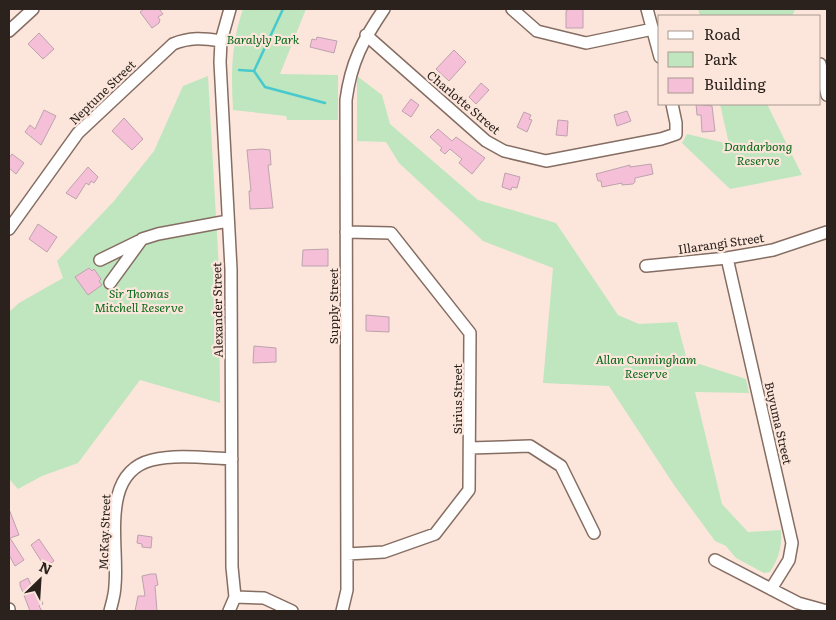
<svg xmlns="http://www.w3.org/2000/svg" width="836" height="620" font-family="Literata,serif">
  <rect width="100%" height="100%" fill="#fce6db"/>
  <path fill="#bfe6be" d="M243,9H306L280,74L338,75V120H287L286,116L233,110C231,75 231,43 243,9Z
    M698,9H794L795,10L792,16H700Z
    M208,76L219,270L220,403L140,380L78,463L42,476L18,489L9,479V312L19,303L63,278L57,261L114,201L154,151L183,86Z
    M357,76L382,95L390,124L478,200L556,223L618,315L639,324L677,322L687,360L746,379L749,393L695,392L722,504L748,532L781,530C782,548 779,557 770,572L764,573L736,558L726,546L715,541L674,485L609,386L543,383L553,268L483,241L399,163L386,142L357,141Z
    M720,104H767L802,175L730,189L682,143L687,134L729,144Z"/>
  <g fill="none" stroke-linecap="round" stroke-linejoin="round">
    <path stroke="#47c9ce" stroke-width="2.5" d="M239,70L254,71L283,9
      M254,71L265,87L325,103"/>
  </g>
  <path fill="#f5c0d7" stroke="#bda2ad" d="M144,9H159L163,14L158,17L160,20L159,23L152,28L140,12Z
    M569,9H583V28H566V11Z
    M39,33L54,49L43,59L28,44Z
    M317,37L337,41L334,53L310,47L312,39L316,40Z
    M454,50L466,62L449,81L436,69Z
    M481,83L489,90L476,104L469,97Z
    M411,99L419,105L411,117L402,111Z
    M696,104L712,106L715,131L702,132L701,115H697Z
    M44,110L56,116L41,145L25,132L30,125L35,129Z
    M627,111L631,121L617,126L614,115Z
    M524,112L531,115L529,119L532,120L527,132L517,127Z
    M124,118L143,139L132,150L112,131Z
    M558,120L568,121L567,136L556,135Z
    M438,129L452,141L456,137L485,158L472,174L459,163L462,159L450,149L445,154L440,150L442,148L430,137Z
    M262,149L270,150L271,165H268L273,208L250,209L249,191H251L247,150Z
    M12,154L24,163L16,174L9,168V158Z
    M651,164L653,174L635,178V182L633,184L622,185V183L602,187L601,181H598L596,174L630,165V167Z
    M88,167L98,177L94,183L91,181L89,185L86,183L76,199L66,193Z
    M505,173L520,177L517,188L512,187L511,190L502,187Z
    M38,224L57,237L47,252L29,239Z
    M328,249V266H302L303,250Z
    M89,268L92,271L94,269L101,279L99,281L102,285L88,295L75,277Z
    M366,315L389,317V332L366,331Z
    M254,346L276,348V362L253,363Z
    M9,509L19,535L10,538L24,560L15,566L9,555Z
    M138,535L152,537L151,548L142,547V544L137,543Z
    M39,539L54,561L45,567L31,545Z
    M151,574H156L158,585L155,586L157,611H135L138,596H145L142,576Z
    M28,578L35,595L39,594L43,604L39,606L42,611H30L20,585V582Z"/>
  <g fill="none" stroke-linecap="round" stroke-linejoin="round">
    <defs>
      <path id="minor" d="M512,9L537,31L586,43L653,29
        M647,9L660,57
        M9,31L33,9
        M366,35L486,141L504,151L546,161L661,139L676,134V123L672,104
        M820,64L827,95
        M9,229L78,133L173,44C190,37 203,38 221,41
        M346,232L391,233L470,333L469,490L435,534L384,552L347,554
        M727,258L792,543L789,560L771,589
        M100,260L139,241
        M646,266L727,258L773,250L827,232
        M110,283L142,239L158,234L228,221
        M470,448L530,446L561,466L594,533
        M715,560L798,603L827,611
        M235,597L264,598L292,611
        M9,609V611
        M110,611C112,603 115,594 115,585C119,546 99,473 152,460C177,454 206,458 232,459
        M229,611L235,597L232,567L231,269L220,62L221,41L230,9
        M342,611L347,590L346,100C351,62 363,40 384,9"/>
    </defs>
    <use href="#minor" stroke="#856d62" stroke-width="14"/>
    <use href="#minor" stroke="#fff" stroke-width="11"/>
  </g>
  <g text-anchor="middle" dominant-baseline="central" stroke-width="4.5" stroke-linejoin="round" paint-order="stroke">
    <g font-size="12" font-style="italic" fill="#086919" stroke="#fce6db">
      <text x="263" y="39">Baralyly Park</text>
      <text x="758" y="146">Dandarbong<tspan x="758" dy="14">Reserve</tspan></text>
      <text x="139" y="293">Sir Thomas<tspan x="139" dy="14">Mitchell Reserve</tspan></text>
      <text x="646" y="359">Allan Cunningham<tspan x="646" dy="14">Reserve</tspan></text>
    </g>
    <g font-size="12" fill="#2b221d" stroke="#fce6db">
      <text transform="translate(102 92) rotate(-44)">Neptune Street</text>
      <text transform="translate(464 102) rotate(40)">Charlotte Street</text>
      <text transform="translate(721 243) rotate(-8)">Illarangi Street</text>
      <text transform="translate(333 306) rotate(-90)">Supply Street</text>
      <text transform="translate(217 310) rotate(-91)">Alexander Street</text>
      <text transform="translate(457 399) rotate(-90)">Sirius Street</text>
      <text transform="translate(779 423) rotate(77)">Buyuma Street</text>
      <text transform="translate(104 532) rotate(-88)">McKay Street</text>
    </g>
  </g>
  <rect width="836" height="620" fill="none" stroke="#2b221d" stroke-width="20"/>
  <rect x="658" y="15" width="162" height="90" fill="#fce6db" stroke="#a8988f"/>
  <rect x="668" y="31" width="25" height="8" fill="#ffffff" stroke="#a8988f"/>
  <text x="704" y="40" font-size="15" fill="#2b221d">Road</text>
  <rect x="668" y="52" width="25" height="15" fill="#bfe6be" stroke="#a8988f"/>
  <text x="704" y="65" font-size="15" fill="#2b221d">Park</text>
  <rect x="668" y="78" width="25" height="15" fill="#f5c0d7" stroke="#a8988f"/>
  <text x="704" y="90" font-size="15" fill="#2b221d">Building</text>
  <g transform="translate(40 580) rotate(25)" stroke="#fce6db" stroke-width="4" paint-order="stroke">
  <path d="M0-4L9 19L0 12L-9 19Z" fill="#2b221d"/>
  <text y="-8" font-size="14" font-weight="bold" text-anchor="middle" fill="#2b221d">N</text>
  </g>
</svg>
